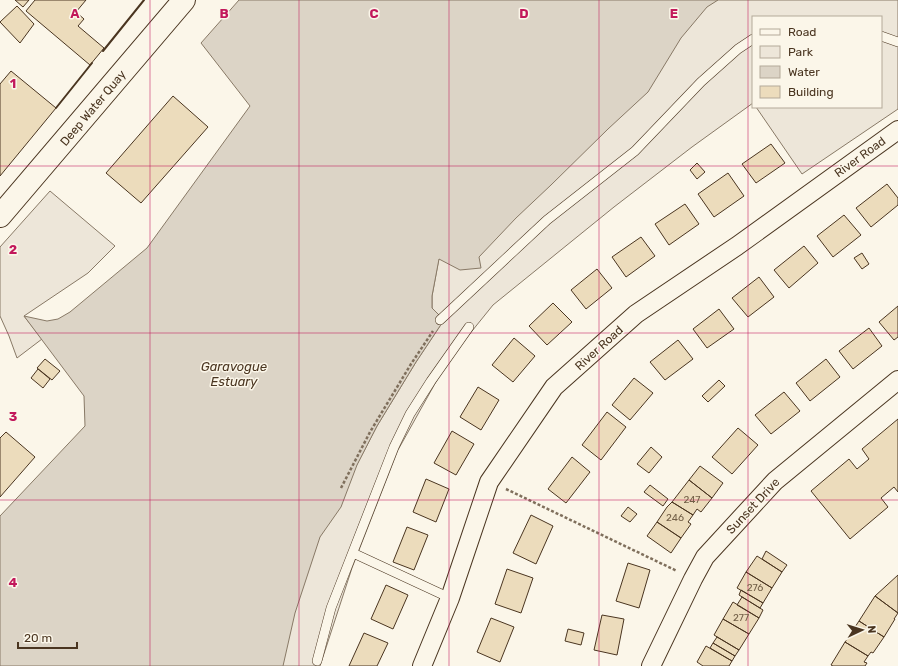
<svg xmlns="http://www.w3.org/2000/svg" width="898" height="666" font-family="Rubik,sans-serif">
  <rect width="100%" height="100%" fill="#fbf6e9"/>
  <path fill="#ede6d9" stroke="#887966" d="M614,0H898V109L802,174L756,107H881V17H753V103L692,147L614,207L493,305L447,362L398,450L352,568L320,666H252L377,426L416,362L444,320L432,308V296L439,258Z
    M50,191L115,246L88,273L24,316L42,339L17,358L9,336L0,316V247Z"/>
  <path fill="#dcd4c6" stroke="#887966" d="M239,0H718L707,7L681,38L648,92L608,129L551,185L516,218L479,257L481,268L460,270L439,259L432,296V308L444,320L416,362L377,426L357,465L341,507L320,537L295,613L283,666H0V516L85,426L84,396L24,316L47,321L58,319L70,312L147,248L250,106L201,43Z"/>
  <path fill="#ecdcbc" stroke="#4a3520" d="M15,0H29L23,7Z
    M35,0H86L76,12L84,19L78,26L104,48L90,65L26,11Z
    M17,6L34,24L20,43L0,22Z
    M11,71L56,108L0,176V84Z
    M173,96L208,127L141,203L106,173Z
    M771,144L785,163L756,183L742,164Z
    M697,163L705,172L697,179L690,170Z
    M728,173L744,196L714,217L698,194Z
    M887,184L898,198V205L871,227L856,208Z
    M685,204L699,224L669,245L655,224Z
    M844,215L861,235L833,257L817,236Z
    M641,237L655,256L626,277L612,257Z
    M804,246L818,263L789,288L774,270Z
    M862,253L869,264L862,269L854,258Z
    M597,269L612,288L586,309L571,290Z
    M759,277L774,297L748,317L732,298Z
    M553,303L572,322L547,345L529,326Z
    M898,306V337L894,340L879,322Z
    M719,309L734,329L707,348L693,329Z
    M869,328L882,346L853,369L839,351Z
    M514,338L535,356L513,382L492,365Z
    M678,340L693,359L665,380L650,362Z
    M45,359L60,371L52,380L37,368Z
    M826,359L840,377L810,401L796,383Z
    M38,369L50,379L43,388L31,378Z
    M634,378L653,393L630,420L612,405Z
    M719,380L725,386L708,402L702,396Z
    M478,387L499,400L481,430L460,417Z
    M784,392L800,411L771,434L755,415Z
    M607,412L626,427L601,460L582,445Z
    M898,419V492L894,487L881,498L888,507L850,539L811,491L849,459L857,469L869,459L862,449Z
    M738,428L758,445L732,474L712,457Z
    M452,431L474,444L456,475L434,463Z
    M6,432L35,457L0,497V438Z
    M651,447L662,457L649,473L637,464Z
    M572,457L590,472L566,503L548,489Z
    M700,466L723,483L712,498L689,480Z
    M426,479L449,489L436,522L413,512Z
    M689,480L712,498L701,512L697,509L693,515L672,502Z
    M650,485L668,499L663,506L644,492Z
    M672,502L693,515L688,522L691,524L681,538L657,522L667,507Z
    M628,507L637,514L630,522L621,516Z
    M531,515L553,526L536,564L513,553Z
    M657,522L681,538L671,553L647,536Z
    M407,527L428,535L414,570L393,562Z
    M766,551L787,565L782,572L762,559Z
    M757,556L782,572L772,588L746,572Z
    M628,563L650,570L639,608L616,601Z
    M507,569L533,578L521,613L495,604Z
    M746,572L772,588L763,603L737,588Z
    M898,575V613L875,596Z
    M386,585L408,595L393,629L371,619Z
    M741,590L763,603L760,608L739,595Z
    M875,596L898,613L894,619H895L884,637L859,621Z
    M742,597L763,610L759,618L737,605Z
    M733,602L759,618L749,634L723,619Z
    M602,615L624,619L617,655L594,650Z
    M491,618L514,627L500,662L477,652Z
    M723,619L749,634L739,650L714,635Z
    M859,621L884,637L873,653L871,652L868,656L845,642Z
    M568,629L584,633L581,645L565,641Z
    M364,633L388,643L377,666H349Z
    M717,637L739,650L735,656L713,643Z
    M845,642L868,656L864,662L867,663L865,666H833L831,665Z
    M713,643L735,656L732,661L710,648Z
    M706,646L732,661L729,666H703L697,662Z"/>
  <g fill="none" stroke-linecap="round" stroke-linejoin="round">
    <defs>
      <path id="service" d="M881,36L898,42
        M440,320L547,220L635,151L701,82L738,49L753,39
        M353,553L450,598
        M317,661L331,608L394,447L410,414L431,381L469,327"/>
      <path id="minor" d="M422,666L450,598L489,482L554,387L636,314L737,246L898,130
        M651,666L693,579L705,557L775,481L898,380"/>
      <path id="tertiary" d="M0,216L184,0"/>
    </defs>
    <use href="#service" stroke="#4a3520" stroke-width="10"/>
    <use href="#minor" stroke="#4a3520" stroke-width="20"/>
    <use href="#tertiary" stroke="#4a3520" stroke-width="24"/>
    <path stroke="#7f6f5c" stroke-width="2.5" stroke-dasharray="3 2" stroke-linecap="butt" d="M341,488L370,432L411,364L433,331
      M506,489L677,571"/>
    <use href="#service" stroke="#fbf6e9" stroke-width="9"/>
    <use href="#minor" stroke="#fbf6e9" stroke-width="18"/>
    <use href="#tertiary" stroke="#fbf6e9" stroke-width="22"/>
    <path stroke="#4a3520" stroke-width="2" d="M103,51L144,0
      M56,108L92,63"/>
  </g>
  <path fill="none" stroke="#c2185b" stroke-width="1" stroke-opacity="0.55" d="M150,0V666M299,0V666M449,0V666M599,0V666M748,0V666M0,166H898M0,333H898M0,500H898"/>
  <g text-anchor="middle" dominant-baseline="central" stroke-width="3" stroke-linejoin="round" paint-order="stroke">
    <g font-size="10" fill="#725f47">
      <text x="692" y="500">247</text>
      <text x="675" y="518">246</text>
      <text x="755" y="588">276</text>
      <text x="741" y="618">277</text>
    </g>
    <g font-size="12" fill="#4a3520" stroke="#fbf6e9">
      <text transform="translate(93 108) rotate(-50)">Deep Water Quay</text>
      <text transform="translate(860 157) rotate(-36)">River Road</text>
      <text transform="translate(599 348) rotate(-42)">River Road</text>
      <text transform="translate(753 506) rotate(-47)">Sunset Drive</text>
    </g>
    <g font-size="13" font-style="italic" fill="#4a3520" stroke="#fbf6e9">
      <text x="234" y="366">Garavogue<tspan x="234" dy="15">Estuary</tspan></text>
    </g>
  </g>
  <g font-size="13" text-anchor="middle" font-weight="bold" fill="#c2185b" stroke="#fbf6e9" stroke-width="3" stroke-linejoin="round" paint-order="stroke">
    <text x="75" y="18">A</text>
    <text x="224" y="18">B</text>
    <text x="374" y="18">C</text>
    <text x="524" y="18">D</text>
    <text x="674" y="18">E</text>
    <text x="13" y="88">1</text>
    <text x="13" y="254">2</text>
    <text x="13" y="421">3</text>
    <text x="13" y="587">4</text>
  </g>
  <rect x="752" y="16" width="130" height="92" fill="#fbf6e9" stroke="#b4a999"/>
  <rect x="760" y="29" width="20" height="6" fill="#fbf6e9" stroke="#b4a999"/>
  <text x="788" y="36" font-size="12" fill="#4a3520">Road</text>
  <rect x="760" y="46" width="20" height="12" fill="#ede6d9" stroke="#b4a999"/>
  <text x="788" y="56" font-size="12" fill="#4a3520">Park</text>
  <rect x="760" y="66" width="20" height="12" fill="#dcd4c6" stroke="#b4a999"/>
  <text x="788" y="76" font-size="12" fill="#4a3520">Water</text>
  <rect x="760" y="86" width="20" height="12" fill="#ecdcbc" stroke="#b4a999"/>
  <text x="788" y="96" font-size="12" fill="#4a3520">Building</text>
  <g transform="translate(862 630) rotate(86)" stroke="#fbf6e9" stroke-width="3" paint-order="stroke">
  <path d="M0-3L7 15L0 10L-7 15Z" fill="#4a3520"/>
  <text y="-6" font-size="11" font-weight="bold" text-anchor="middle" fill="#4a3520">N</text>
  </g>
  <path d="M18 642v6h59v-6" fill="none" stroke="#4a3520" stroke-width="2"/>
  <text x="24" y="642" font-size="12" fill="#4a3520" stroke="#fbf6e9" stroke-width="3" paint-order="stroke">20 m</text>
</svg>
